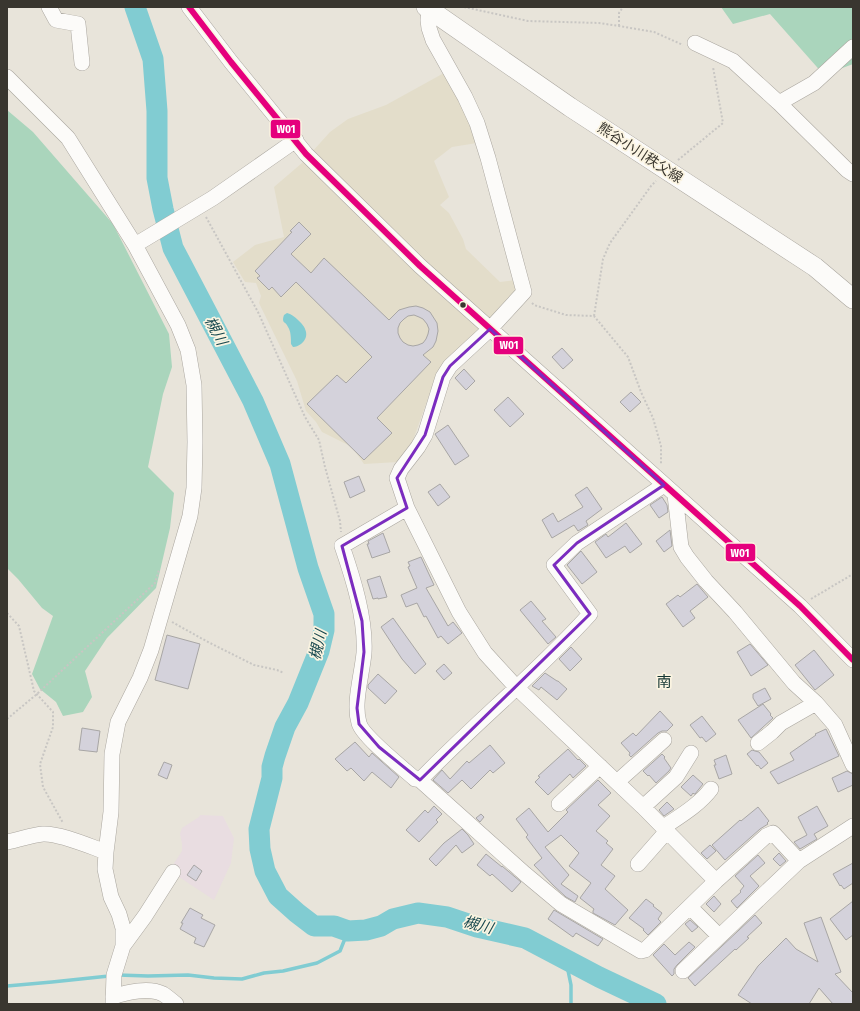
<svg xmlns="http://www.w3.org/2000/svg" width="860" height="1011" font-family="'Fira Sans Condensed','Noto Sans JP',sans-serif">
  <rect width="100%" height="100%" fill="#e8e4da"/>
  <path fill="#e3ddca" d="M444,73L465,108L477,143L452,147L434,161L449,197L440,205L449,213L463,239L466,249L500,282L517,280L520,292L443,363L431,390L412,443L398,462L364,464L352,447L322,432L316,422L306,411L297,381L259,303L261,296L256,283L245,282L233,262L255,245L284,237L274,187L302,163L330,132L348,119L386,105Z"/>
  <path fill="#e9dde1" d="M200,815L223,816L234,838L231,863L214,900L176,875L171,868L182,851V844L180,834L182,828L199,817Z"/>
  <path fill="#aad5bc" d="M721,7H853V64L824,75L770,14L733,24Z
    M7,110L33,132L113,224L169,334L172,367L163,394L148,467L174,493L170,528L156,588L107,638L85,671L92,697L83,712L63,716L56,702L40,689L32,674L53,616L42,608L18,579L7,568Z"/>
  <path fill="#81ccd2" d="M287,313C291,314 295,317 298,320C305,326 311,336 301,344C298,346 296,347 293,347L291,344C291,339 291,331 288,327C286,321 281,324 284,315Z"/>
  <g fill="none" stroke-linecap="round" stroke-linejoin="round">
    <path stroke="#81ccd2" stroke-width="3.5" d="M566,961L571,985V1004
      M118,975L148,976L188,975L214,978L242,979L264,973L283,971L317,963L340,951L348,931
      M7,986L52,982L109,976"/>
    <path stroke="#81ccd2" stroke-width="21" d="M135,7L153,59L157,111V178L163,209L173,248L253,401L280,464L308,568L324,614V630L319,651L298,703L285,727L275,756L272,767V778L259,829L260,849L265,871L278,896L297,913L314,926H334L348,931L366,930L381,926L393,919L418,913L447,917L477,927L525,938L599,977L656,1004"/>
  </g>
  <path fill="#d4d2db" stroke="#a8a6a5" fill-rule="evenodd" d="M299,222L311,234L291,254L311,273L324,258L389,320L399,310L409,307L416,306L423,308L430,312L437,323L438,331L436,341L433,347L423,355L431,362L377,418L392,433L364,460L307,404L337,375L346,383L372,357L296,282L281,297L272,287L269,290L257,278L260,276L255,271L292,232L290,231ZM414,315L419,317L423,319L427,324L429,329L428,334L426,339L423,343L418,345L413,346L408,345L403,342L400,338L398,333V328L400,323L404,319L408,316Z
    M562,348L573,360L563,369L552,357Z
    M464,369L475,381L466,390L455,378Z
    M631,392L641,402L630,412L620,402Z
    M508,397L524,414L510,427L494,410Z
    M448,425L469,456L455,465L435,434Z
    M359,476L365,491L350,498L344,482Z
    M440,484L450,497L438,506L428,492Z
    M587,487L602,509L586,521L588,525L578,531L574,525L552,538L542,520L553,513L558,522L583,507L575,495Z
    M662,497L667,505L668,512L659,518L650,505Z
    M626,523L642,544L630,553L625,546L606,558L595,542L606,534L608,537Z
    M670,530L672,546L664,552L656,541Z
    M383,533L390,552L372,558L367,544H369L368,541Z
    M581,551L597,572L582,584L567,565Z
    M421,557L434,585L426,588L448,626L453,622L462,633L448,644L441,636L438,638L426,616L424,617L417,603L406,607L401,595L417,588L408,567L410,566L408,562Z
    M380,576L387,597L378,599V598L373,599L367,580Z
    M697,584L708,597L690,611L695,618L683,627L666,604L678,595L680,597Z
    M531,601L546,619L542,621L556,637L548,644L520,610Z
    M393,618L426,664L415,674L402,659L381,627Z
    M167,635L200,644L188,689L155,680Z
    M750,644L768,665L751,676L737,652Z
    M571,647L582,659L570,671L559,659Z
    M814,650L834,675L815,690L795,665Z
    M444,664L452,673L444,680L436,671Z
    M545,673L557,681H558L567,689L557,700L541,687L539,690L532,686Z
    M378,674L397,691L385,704L368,688V685Z
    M765,688L771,699L758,706L753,698V694Z
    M763,704L771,714L770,715L773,718L751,738L738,720Z
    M660,711L673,725L667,731H662L658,733L631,757L629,755L630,753L621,743L633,733L636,736Z
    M702,716L716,734L706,742L702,737L700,738L690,725Z
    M82,728L100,731L97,752L79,750Z
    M826,729L839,756L778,784L770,772L794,760L790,753L816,735L815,734Z
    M355,742L369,757L372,753L399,777L391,788L372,772L364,781L351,768L347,771L335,759Z
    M490,745L505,763L493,773L490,770L471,789L462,780L448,793L433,780L442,770L450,779L467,761L469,763Z
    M568,749L578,760L579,759L586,766L573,778L570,774L548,795L535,782L540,777L538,776Z
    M752,750L755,751L759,752L768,763L761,769L758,765L757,766L747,754Z
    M662,754L665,757L664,758L671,768L669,771L656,783L649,775L648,776L643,771Z
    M726,755L732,774L719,779L714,765H716L714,760Z
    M164,762L172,765L167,779L158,775Z
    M847,771L853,774V785L838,792L832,778Z
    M693,775L703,784L695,794H694L693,793L691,796L681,787Z
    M598,780L611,793L598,805L610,816L596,831L608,841L606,843L613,849L601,865L615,876L605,889L628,910L615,925L593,913V911L594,909L580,898L591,883L569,866L579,853L561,835L545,847L569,875L561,884L578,896L575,902L566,897L553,885L534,865L542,858L526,837L528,835L516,819L529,808L548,832L568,812L566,810Z
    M667,802L674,809L664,816L659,810Z
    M434,806L442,814L436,820L438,822L419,842L406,830L425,810L428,813Z
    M817,806L828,826L814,834L817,839L800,849L794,842L807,835L798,817Z
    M758,807L769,821L767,823L768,824L760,829L725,860L712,845L740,820L741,821Z
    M481,814L484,817L480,822L476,818Z
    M462,829L468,835L474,844L462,853L456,845L436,866L429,859L444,843Z
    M710,845L716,851L707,859L701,853Z
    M779,853L786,861L780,866L773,859Z
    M486,854L502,867V866L521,882L512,892L492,874L490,876L477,865Z
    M758,855L765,863L750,876L759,886L737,908L731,901L741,892L740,891L744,886L735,876Z
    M853,863V883L844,889L841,885L840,886L833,874Z
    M194,865L202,871L196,881L187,875Z
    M714,896L721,904L714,912L706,904Z
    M646,899L654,905L653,906L662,913L658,919L661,922L648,935L643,930L644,929L629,918Z
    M853,901V935L846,940L830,919Z
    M190,908L203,915L201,918L215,925L204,947L194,943L196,938L180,929L183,923H181Z
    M554,910L603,939L598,946L576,933L573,937L548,919Z
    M755,915L762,923L747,937L749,938L736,950L735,949L695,986L688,978Z
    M821,917L841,972L835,974L853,993V1004H833L819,988L809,1004H752L738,995L758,966L786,938L796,949L818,962L804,923Z
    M690,920L698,927L692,932L685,924Z
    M689,942L695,947L677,965L674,969V974L672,976L653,955L664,944L675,955Z"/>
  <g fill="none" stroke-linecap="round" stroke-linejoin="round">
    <defs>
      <path id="minor" d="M49,7L56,20L78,24L82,63
        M189,7L231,62L306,154L420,266L800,606L853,660
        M429,9L428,20L429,28L433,40L465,97L477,123L488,158L524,292L490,329L450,366L443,377L425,435L418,447L401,469L397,478L407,508L459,612L485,653L517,688L643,807L716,881
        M695,43L733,61L779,103L847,170L853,174
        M7,77L68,138L135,245L178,325L188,350L194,385L195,442L194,488L190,516L151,650L140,678L118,722L112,754L111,812L106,852L105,869L111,897L119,914L123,928V946L114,975L113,1004
        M779,103L814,83L853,47
        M135,245L213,198L296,140
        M675,495L681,547L687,557L706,581L735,612L794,683L816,703L835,725L853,765
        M407,508L342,546C353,578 366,619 364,653C362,675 353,703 359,723C362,736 404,769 415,779L420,780L525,874L561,904L641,951L645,950L716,881L766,836L773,833L799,861
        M758,743L772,732L781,723L816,703
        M420,780C475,723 537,673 590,614L554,565L577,543L664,485
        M617,782L664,740
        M559,804L600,766
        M643,807L676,777L691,753
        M664,827C680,816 699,805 711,789
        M7,842C19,840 31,835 43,834C59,833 89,846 106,852
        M638,864L667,831
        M690,907L719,936
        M123,946L145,916L173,872
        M683,971L799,861L853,826
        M113,997C127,992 149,987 163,994C168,997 172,1001 176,1004"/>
      <path id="major" d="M426,7L570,107L815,267L853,299"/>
    </defs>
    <use href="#minor" stroke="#aaa69f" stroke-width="16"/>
    <use href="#major" stroke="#aaa69f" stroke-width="20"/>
    <path stroke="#c8c6c3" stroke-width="2" stroke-dasharray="2 2" stroke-linecap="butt" d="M464,7L528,21L599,23L619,26L654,32L683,45
      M619,26V13L623,7
      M678,160L723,123L713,67
      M206,217L258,312L305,417L319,440L325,467L340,521L341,532
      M532,303L534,305L566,315L594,316L628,357L641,392L653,418L661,446V465
      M594,316L603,259L610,243L651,186L656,181
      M811,599L853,574
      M7,613L19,626L34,691L53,712V727L40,764L43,787L63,823
      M172,622L208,642L254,665L277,670L284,673
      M7,719L37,694L155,583L159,570"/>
    <use href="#minor" stroke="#fcfbf9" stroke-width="15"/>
    <use href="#major" stroke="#fcfbf9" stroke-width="19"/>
    <defs>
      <path id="bus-1" d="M189,7L231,62L306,154L420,266L800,606L853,660"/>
    </defs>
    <use href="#bus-1" stroke="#fbf4e1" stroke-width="9"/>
    <use href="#bus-1" stroke="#e5007d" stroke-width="6"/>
  </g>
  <path fill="none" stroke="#7b2cbf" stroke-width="3" stroke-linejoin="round" d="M490,329L664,485L577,543L554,565L590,614L420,780L379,747L359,724L357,708L364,652L362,621L342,546L407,508L397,478L425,435L443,377L450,366Z"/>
  <circle fill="#39362f" stroke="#fbf4e1" stroke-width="1.5" cx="463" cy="305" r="3.5"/>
  <g text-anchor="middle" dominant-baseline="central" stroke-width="3.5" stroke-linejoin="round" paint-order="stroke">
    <g font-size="14" fill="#39362f" stroke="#fbf4e1">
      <text transform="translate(640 153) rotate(33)">熊谷小川秩父線</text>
    </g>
    <g font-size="15" font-style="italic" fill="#1a4a50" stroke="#fbf4e1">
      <text transform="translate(216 331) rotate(62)">槻川</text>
      <text transform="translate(318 645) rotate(-77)">槻川</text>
      <text transform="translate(478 925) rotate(15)">槻川</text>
    </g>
    <g font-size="15" fill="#143633" stroke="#fbf4e1">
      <text x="664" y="682">南</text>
    </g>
  </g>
  <g stroke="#fbf4e1" stroke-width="1.5">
    <rect x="270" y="119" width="31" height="20" rx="4" fill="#e5007d"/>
    <rect x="493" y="336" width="31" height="19" rx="4" fill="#e5007d"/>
    <rect x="725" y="543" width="31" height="19" rx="4" fill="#e5007d"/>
  </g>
  <g font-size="11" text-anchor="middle" font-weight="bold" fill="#fff">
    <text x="286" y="133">W01</text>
    <text x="509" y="349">W01</text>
    <text x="740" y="557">W01</text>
  </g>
  <rect width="860" height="1011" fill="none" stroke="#39362f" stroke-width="16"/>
</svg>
